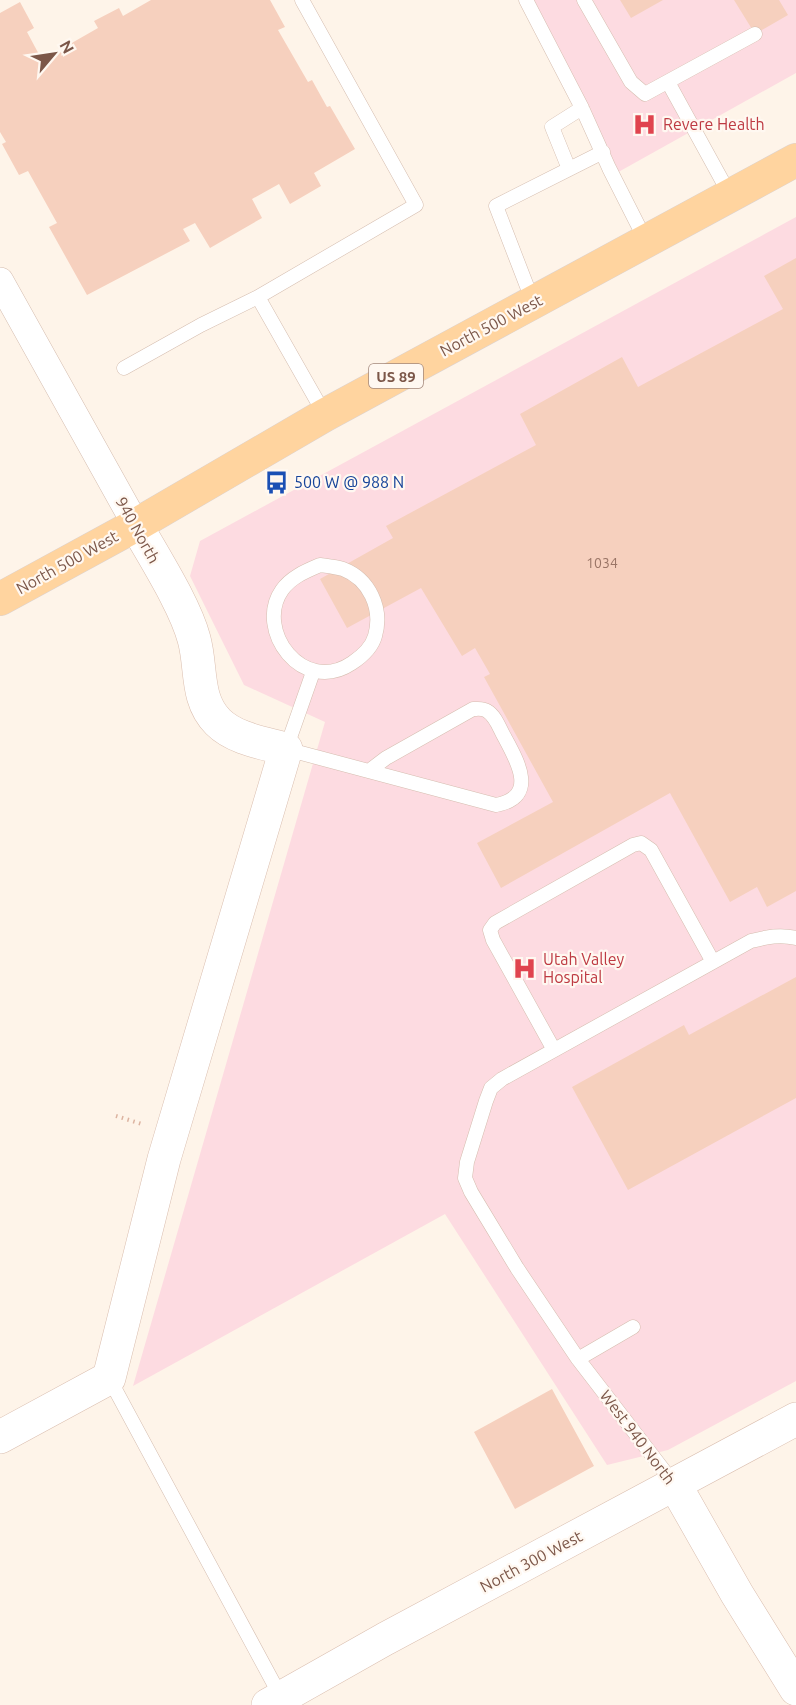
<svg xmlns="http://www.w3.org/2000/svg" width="796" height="1705" font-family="Ubuntu,sans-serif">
  <rect width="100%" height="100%" fill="#fef4e9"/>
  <path fill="#fddbe1" d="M519,0H796V73L613,175Z
    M796,217V1381L668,1450L607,1465L445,1214L133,1386L325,722L244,685L190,576L200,541Z"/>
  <path fill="#f6d0be" d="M151,0H270L285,27L278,30L308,82L312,80L327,107L330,106L355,149L314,173L321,186L290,204L279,184L252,199L262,218L210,248L195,223L183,229L190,241L87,295L49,227L57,223L28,171L19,175L2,144L6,142L0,132V13L20,2L34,28L27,32L42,60L98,28L94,21L119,8L123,16Z
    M620,0H663L631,18Z
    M734,0H779L788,15L755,34Z
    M796,258V891L767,907L757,887L730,902L670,793L501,888L477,843L553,802L484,677L490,674L475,648L462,656L421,588L347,628L320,579L393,538L386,526L536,445L520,414L622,357L638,387L783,309L764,276Z
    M796,977V1098L628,1190L572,1087L684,1025L689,1035Z
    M552,1389L594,1466L515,1509L474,1432Z"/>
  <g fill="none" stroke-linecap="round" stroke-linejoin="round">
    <defs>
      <path id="lane" d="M302,0L416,205L258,297L325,415
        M526,0L582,108L609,168L646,241
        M584,0L631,82L645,94L755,34
        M668,82L730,195
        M569,169L552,127L582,108
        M533,302L496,206L603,152
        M124,368L201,325L258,297
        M320,565C327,566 336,567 343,569C369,579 383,608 375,636C372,647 361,657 352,663C303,696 254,630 282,590C291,577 306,571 320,565Z
        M313,672L286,749L496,805C538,797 518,762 505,738C500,730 496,716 487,711C483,708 478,709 473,709L386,758L369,771
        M554,1050L493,940L490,930L495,923L633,845L641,843L651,850L713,962
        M578,1359L633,1327
        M109,1378L281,1697
        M675,1485L578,1359L517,1268L471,1192L465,1178L467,1162L486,1101L491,1088L502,1079L751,941C767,937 780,934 796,938"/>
      <path id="street" d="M0,281L136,525"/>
      <path id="secondary" d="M0,1437L109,1378L164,1159L286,749C264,743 235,739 218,722C195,699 202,667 194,639C185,605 154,557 136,525
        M675,1485L737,1594L796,1689
        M268,1705L385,1639L796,1419"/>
      <path id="primary" d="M0,599L136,525L325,415L796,160"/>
    </defs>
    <use href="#lane" stroke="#d5bdaf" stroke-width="15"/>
    <use href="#street" stroke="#d5bdaf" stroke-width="28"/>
    <use href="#secondary" stroke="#dabeaf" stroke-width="34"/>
    <use href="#primary" stroke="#ddd3d0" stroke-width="34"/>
    <path stroke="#dcb3a0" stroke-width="4" stroke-dasharray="1.5 4.5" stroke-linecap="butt" d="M116,1116L142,1124"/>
    <use href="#lane" stroke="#fff" stroke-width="14"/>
    <use href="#street" stroke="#fff" stroke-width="27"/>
    <use href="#secondary" stroke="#fff" stroke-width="33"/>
    <use href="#primary" stroke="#ffd49f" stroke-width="33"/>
  </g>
  <defs>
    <symbol id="hospital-bare" viewBox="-9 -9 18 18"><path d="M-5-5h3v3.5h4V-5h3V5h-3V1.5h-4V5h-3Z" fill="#e0444e" stroke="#fff8f1" stroke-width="2.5" paint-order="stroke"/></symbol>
    <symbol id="bus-bare" viewBox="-9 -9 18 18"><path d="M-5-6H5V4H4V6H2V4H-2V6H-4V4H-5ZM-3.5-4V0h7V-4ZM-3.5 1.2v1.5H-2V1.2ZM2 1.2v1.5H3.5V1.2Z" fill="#1a4fb4" stroke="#fff8f1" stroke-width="2.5" paint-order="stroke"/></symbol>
  </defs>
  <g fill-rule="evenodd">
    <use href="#hospital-bare" x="628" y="108" width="33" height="33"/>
    <use href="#bus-bare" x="260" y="466" width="33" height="33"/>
    <use href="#hospital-bare" x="508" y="952" width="33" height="33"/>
  </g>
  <g text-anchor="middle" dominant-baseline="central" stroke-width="4.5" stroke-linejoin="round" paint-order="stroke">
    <g font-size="14" fill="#9a7566">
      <text x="602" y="563">1034</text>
    </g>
    <rect fill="#fff8f1" stroke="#a3877b" stroke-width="1.5" x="369" y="364" width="54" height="24" rx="4.5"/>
    <g font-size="15" font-weight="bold" fill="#7c5749">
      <text x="396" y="376">US 89</text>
    </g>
    <g font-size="16" fill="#be3a42" stroke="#fff8f1" text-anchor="start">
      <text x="663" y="124">Revere Health</text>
      <text x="543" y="959">Utah Valley<tspan x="543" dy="18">Hospital</tspan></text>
    </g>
    <g font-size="16" fill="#7c5749" stroke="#fff8f1">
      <text transform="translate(491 325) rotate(-28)">North 500 West</text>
      <text transform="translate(138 530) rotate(61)">940 North</text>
      <text transform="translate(67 562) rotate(-29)">North 500 West</text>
      <text transform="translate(638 1437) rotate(53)">West 940 North</text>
      <text transform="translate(531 1561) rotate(-28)">North 300 West</text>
    </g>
    <g font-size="16" fill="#164399" stroke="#fff8f1" text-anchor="start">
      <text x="294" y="482">500 W @ 988 N</text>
    </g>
  </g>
  <g transform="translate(54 54) rotate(61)" stroke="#fff8f1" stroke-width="4.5" paint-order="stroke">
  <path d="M0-4.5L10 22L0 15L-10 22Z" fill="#7c5749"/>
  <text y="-9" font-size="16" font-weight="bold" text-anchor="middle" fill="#7c5749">N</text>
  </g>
</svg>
